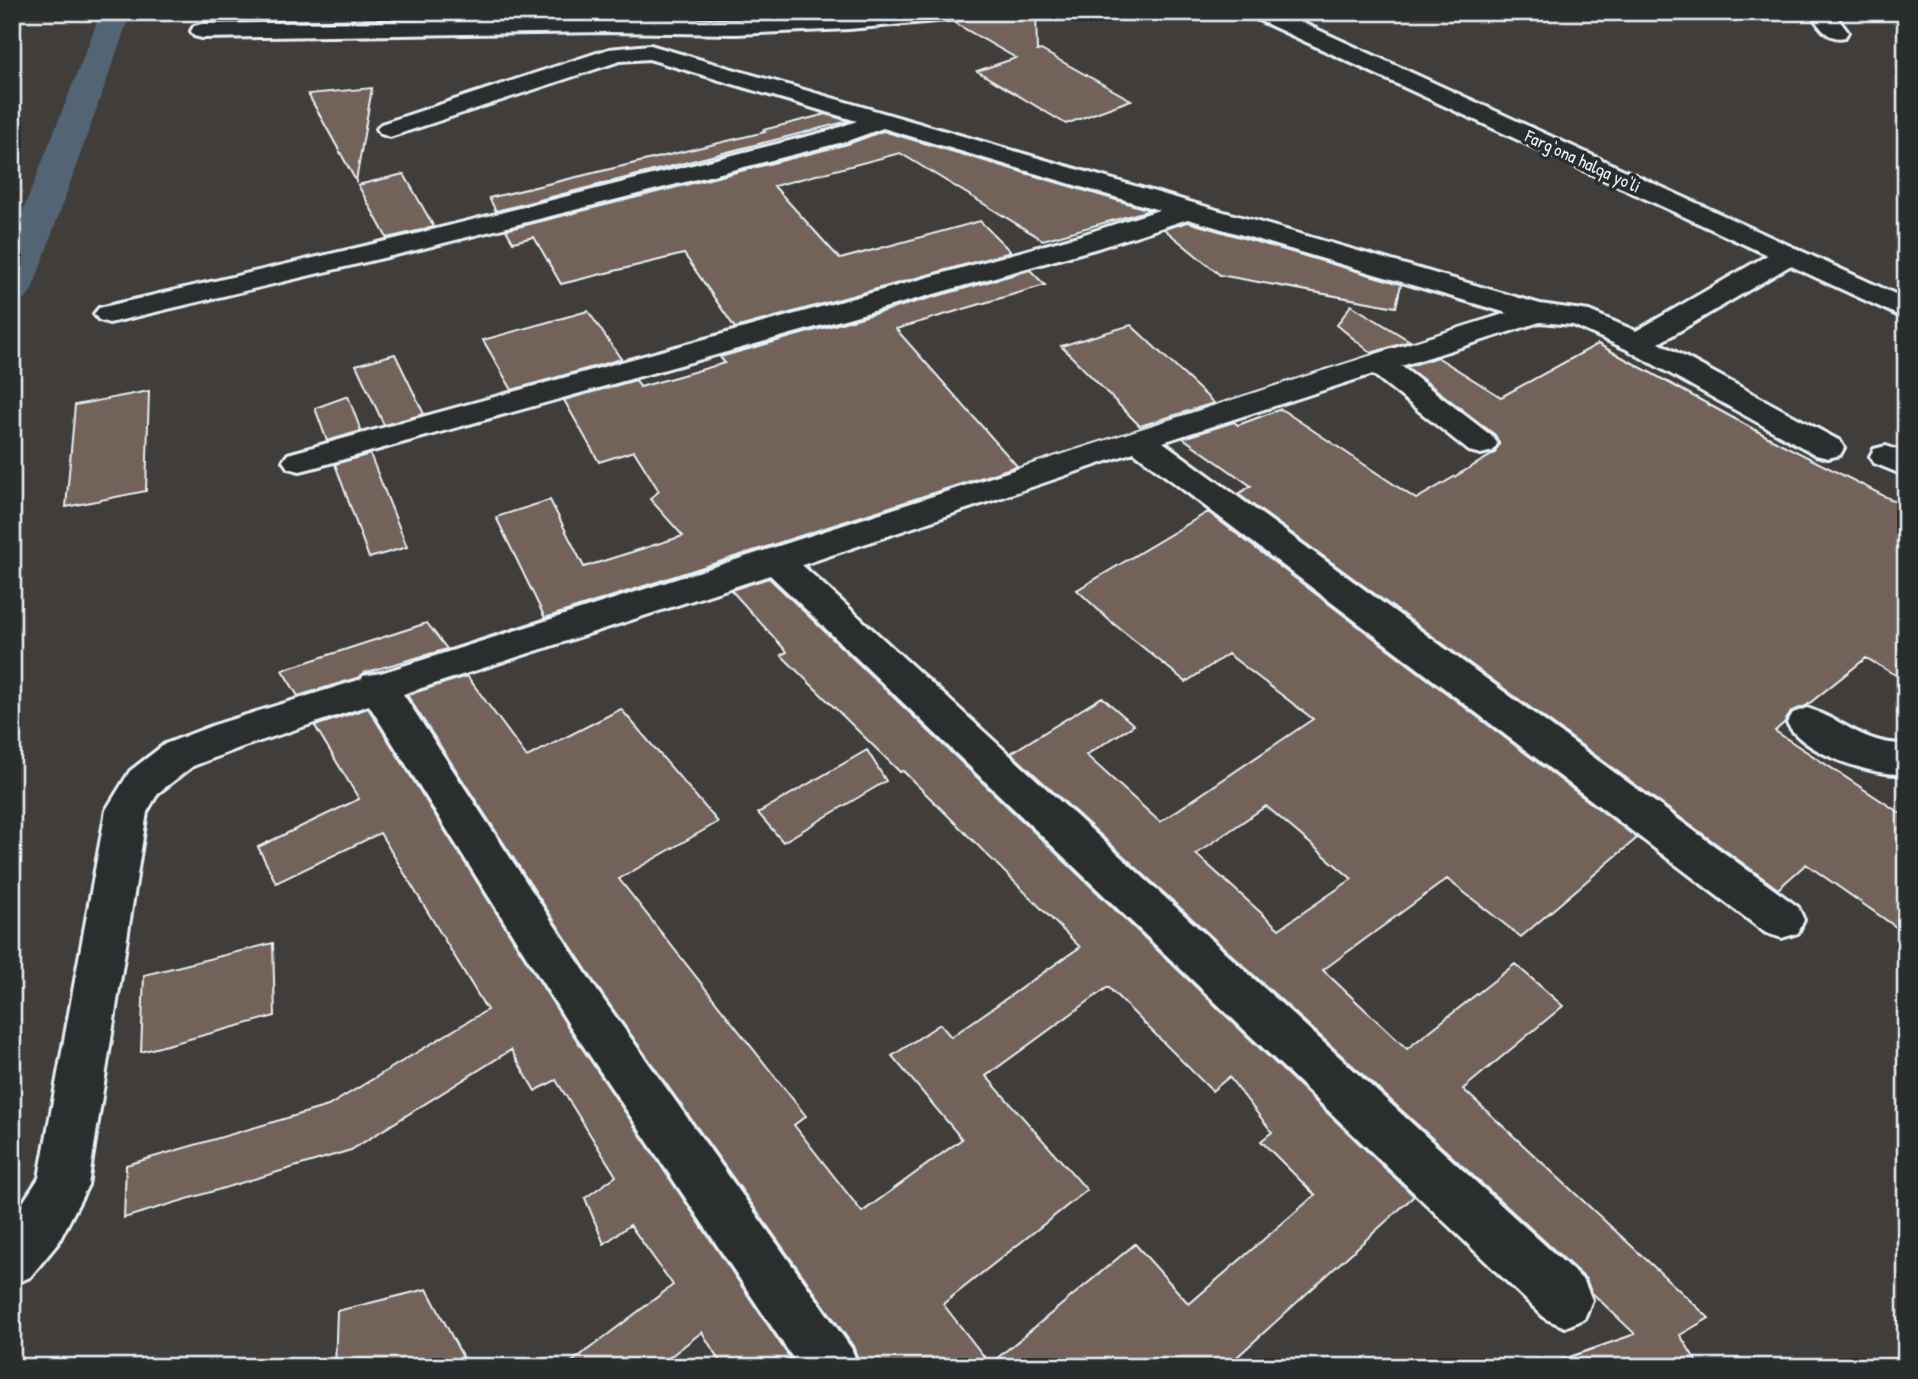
<svg xmlns="http://www.w3.org/2000/svg" width="1918" height="1379" font-family="'Patrick Hand',sans-serif">
  <rect width="100%" height="100%" fill="#403d3b"/>
  <filter id="ink" filterUnits="userSpaceOnUse"><feTurbulence type="fractalNoise" baseFrequency=".0143" numOctaves="2"/><feDisplacementMap in="SourceGraphic" scale="14" xChannelSelector="R" yChannelSelector="G"/><feConvolveMatrix kernelMatrix="1 2 1 2 8 2 1 2 1" color-interpolation-filters="sRGB"/></filter>
  <g filter="url(#ink)">
    <g fill="none" stroke-linecap="round" stroke-linejoin="round">
      <path fill="#526575" fill-rule="evenodd" d="M101,12H131L32,290L26,298L12,302V239Z"/>
    </g>
    <path fill="#72625a" stroke="#e8f1f8" stroke-width="2" fill-rule="evenodd" d="M971,12H1036L1037,51L1041,50L1131,100L1066,124L977,71L1016,58L953,22L967,20Z
      M372,88L356,181L308,94Z
      M826,114L849,121L496,211L489,198L765,132L763,130Z
      M883,131L1150,210L1043,240L900,153L774,186L840,259L980,221L1011,252L735,328L684,254L561,284L534,237L513,242L506,230L848,144Z
      M404,174L434,227L387,238L358,185Z
      M1188,222L1401,284L1396,307L1220,275L1164,229Z
      M1030,270L1045,285L896,329L1017,466L545,618L496,517L550,500L584,567L683,536L650,499L659,491L634,451L599,462L564,400L636,380L640,387L725,363L720,357Z
      M1351,305L1410,341L1371,353L1337,325Z
      M588,311L621,359L512,390L483,340Z
      M1131,325L1214,403L1140,426L1061,346Z
      M1598,344L1768,437L1906,507V681L1866,658L1806,706L1792,711L1784,723L1775,731L1906,817V934L1806,864L1778,889L1238,494L1251,486L1183,438L1234,422L1238,425L1281,409L1416,499L1495,453L1499,443L1495,435L1407,367L1437,357L1501,397Z
      M395,354L424,414L384,425L356,365Z
      M149,391L146,491L66,507L75,405Z
      M348,396L361,431L327,441L315,408Z
      M370,454L407,547L369,558L335,464Z
      M1208,512L1637,838L1521,937L1447,879L1323,970L1407,1049L1515,964L1563,1006L1463,1089L1709,1318L1680,1335L1700,1367H1559L1558,1361L1635,1334L1591,1292L1586,1279L1011,753L1102,697L1134,725L1086,755L1160,822L1313,719L1228,654L1186,682L1109,620L1077,590ZM1266,806L1352,879L1279,929L1196,854Z
      M769,578L1414,1196L1226,1367H861L853,1346L602,994L407,695L467,676L527,757L621,709L718,822L619,879L806,1116L794,1125L862,1212L962,1139L892,1056L940,1024L951,1037L1080,947L903,771L900,772L781,655L787,652L731,590ZM1108,987L1212,1091L1229,1077L1272,1132L1261,1141L1315,1195L1189,1304L1135,1244L990,1364L943,1304L1087,1190L986,1076Z
      M427,623L447,649L363,673L360,677L298,696L282,670Z
      M368,708L566,1024L796,1367H723L702,1332L657,1367H565L673,1285L630,1225L604,1244L585,1198L616,1176L556,1080L535,1091L511,1050L351,1150L124,1218L126,1165L328,1106L487,1010L380,833L276,883L258,847L359,799L315,726Z
      M867,750L886,781L783,842L758,813Z
      M273,943L275,1016L141,1052L144,975Z
      M427,1289L468,1367H335L337,1311Z"/>
    <g fill="none" stroke-linecap="round" stroke-linejoin="round">
      <defs>
        <path id="minor" d="M882,12H969L966,17L958,19L849,29L735,34L607,32L202,38L194,36L191,31L194,26L202,24L593,18L602,14L613,18L735,20Z
          M1810,12H1833L1848,32L1845,37C1827,41 1819,26 1810,12Z
          M650,45L1540,304L1589,311L1636,331L1778,249L1788,247L1798,249L1802,255L1798,261L1659,343L1840,441L1844,448L1840,455L1828,458L1816,455L1626,349L1573,325L1540,322L1401,366L1493,437L1497,444L1493,451L1481,454L1469,451L1373,374L1163,442L1798,907L1804,920L1798,933L1782,938L1766,933L1134,452L802,565L1584,1281L1592,1300L1584,1319L1565,1327L1546,1319L770,575L403,694L600,995L851,1348L859,1367H799L568,1023L369,705L242,747L193,766L158,793L147,812L88,1185L58,1243L30,1277L12,1285V1219L39,1178L106,810L130,771L165,744L214,725L362,679L363,676L381,673C757,555 1130,430 1507,313L1188,219L1098,248L312,468L300,471L288,468L283,461L288,454L1078,236L1159,210L883,128L847,141L412,251L109,323L99,320L94,314L99,308L412,235L829,131L857,121L649,59L620,61L399,134L390,137L381,134L377,129L381,124L609,49Z
          M1886,446L1906,453V476L1874,463L1870,456L1874,449Z
          M1807,708C1844,720 1864,745 1906,744V774C1872,776 1804,754 1787,723L1793,713Z"/>
        <path id="highway" d="M1249,12H1279L1906,299V319L1252,17Z"/>
      </defs>
      <use href="#minor" stroke="#e8f1f8" stroke-width="6"/>
      <use href="#highway" stroke="#e8f1f8" stroke-width="6"/>
      <use href="#minor" fill="#2a2d2e" fill-rule="evenodd"/>
      <use href="#highway" fill="#2a2d2e" fill-rule="evenodd"/>
    </g>
  </g>
  <g text-anchor="middle" dominant-baseline="central" stroke-width="7" stroke-linejoin="round" paint-order="stroke">
    <g font-size="18" fill="#e8f1f8" stroke="#2a2d2e">
      <text transform="translate(1583 161) rotate(25)">Farg‘ona halqa yo‘li</text>
    </g>
  </g>
  <rect width="1918" height="1379" fill="none" stroke="#2a2d2e" stroke-width="42"/>
  <rect x="21" y="21" width="1876" height="1337" fill="none" stroke="#e8f1f8" stroke-width="2.5" filter="url(#ink)"/>
</svg>
